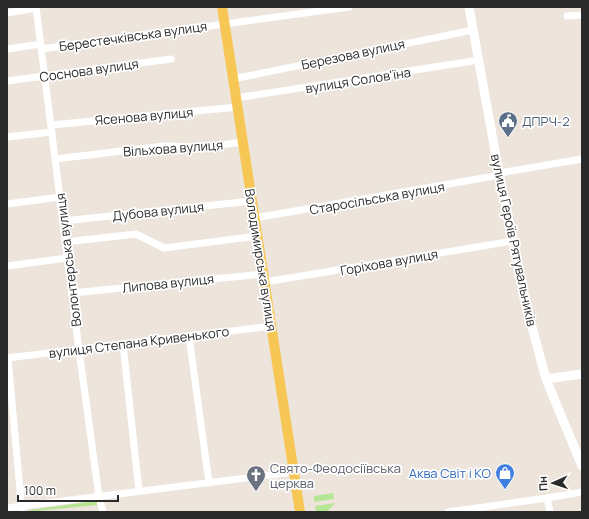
<svg xmlns="http://www.w3.org/2000/svg" width="589" height="519" font-family="Manrope,sans-serif">
  <rect width="100%" height="100%" fill="#ede4db"/>
  <path fill="#b6e695" d="M333,493L334,499L314,502V496Z
    M94,501L99,503L101,512H99L98,505L27,512L30,510Z
    M335,503L327,512H316L315,506Z"/>
  <g fill="none" stroke-linecap="round" stroke-linejoin="round">
    <path stroke="#fff" stroke-width="7" d="M36,7L79,350L99,497L103,512
      M7,13L36,8
      M567,16L582,15
      M7,49L41,44
      M41,49L349,7
      M233,79L473,30
      M7,81L171,59
      M236,98L479,60
      M51,125L238,107
      M7,137L52,132
      M55,159L164,146L205,147L243,142
      M499,173L582,159
      M7,204L60,197
      M255,218L500,175
      M63,221L252,201
      M65,242L136,234L164,248L258,236
      M7,266L67,258
      M265,282L513,241
      M72,293L263,274
      M189,336L209,483
      M123,344L139,491
      M7,358L272,326
      M8,358L22,512
      M547,498L550,512
      M7,508L294,472
      M448,512L547,498L582,492"/>
    <path stroke="#fff" stroke-width="9" d="M469,7L499,173L527,308L546,379L582,466
      M546,379L582,374"/>
    <path stroke="#f7c756" stroke-width="10" d="M222,7L300,512"/>
  </g>
  <defs>
    <symbol id="civic-pin" viewBox="-11 -11 22 30"><path d="M0 17L-7.5 6A9.5 9.5 0 1 1 7.5 6Z" fill="#5c6f8a" stroke="#fff"/><path d="M-.6-6.5H3V-4.5H.6V-3L4-1V1h2V6H-6V1h2V-1L-.6-3ZM-1.2 2.5V6h2.4V2.5Z" fill="#fff"/></symbol>
    <symbol id="shop-pin" viewBox="-11 -11 22 30"><path d="M0 17L-7.5 6A9.5 9.5 0 1 1 7.5 6Z" fill="#3f7fe0" stroke="#fff"/><path d="M-5-2.5h2.3a2.7 3.5 0 0 1 5.4 0H5L5.5 6h-11ZM-1.5-2.5h3a1.5 2.3 0 0 0-3 0Z" fill="#fff"/></symbol>
    <symbol id="church-pin" viewBox="-11 -11 22 30"><path d="M0 17L-7.5 6A9.5 9.5 0 1 1 7.5 6Z" fill="#6b7280" stroke="#fff"/><path d="M-1.2-6h2.4v3.5h3.3v2.4h-3.3V6h-2.4V-.1h-3.3v-2.4h3.3Z" fill="#fff"/></symbol>
  </defs>
  <g fill-rule="evenodd">
    <use href="#civic-pin" x="497" y="110" width="22" height="30"/>
    <use href="#shop-pin" x="494" y="462" width="22" height="30"/>
    <use href="#church-pin" x="245" y="464" width="22" height="30"/>
  </g>
  <g text-anchor="middle" dominant-baseline="central" stroke-width="3.5" stroke-linejoin="round" paint-order="stroke">
    <g font-size="13" fill="#2a2a2a" stroke="#fff">
      <text transform="translate(133 36) rotate(-8)">Берестечківська вулиця</text>
      <text transform="translate(353 54) rotate(-12)">Березова вулиця</text>
      <text transform="translate(89 70) rotate(-8)">Соснова вулиця</text>
      <text transform="translate(358 80) rotate(-9)">вулиця Солов'їна</text>
      <text transform="translate(144 116) rotate(-5)">Ясенова вулиця</text>
      <text transform="translate(173 148) rotate(-4)">Вільхова вулиця</text>
      <text transform="translate(377 198) rotate(-10)">Старосільська вулиця</text>
      <text transform="translate(158 211) rotate(-6)">Дубова вулиця</text>
      <text transform="translate(514 240) rotate(78)">вулиця Героїв Рятувальників</text>
      <text transform="translate(68 260) rotate(-97)">Волонтерська вулиця</text>
      <text transform="translate(261 260) rotate(81)">Володимирська вулиця</text>
      <text transform="translate(389 262) rotate(-10)">Горіхова вулиця</text>
      <text transform="translate(168 283) rotate(-6)">Липова вулиця</text>
      <text transform="translate(139 342) rotate(-7)">вулиця Степана Кривенького</text>
    </g>
    <g font-size="13" fill="#4e5e75" stroke="#fff" text-anchor="start">
      <text x="522" y="121">ДПРЧ-2</text>
    </g>
    <g font-size="13" fill="#5b616d" stroke="#fff" text-anchor="start">
      <text x="270" y="468">Свято-Феодосіївська<tspan x="270" dy="15">церква</tspan></text>
    </g>
    <g font-size="13" fill="#366cbe" stroke="#fff" text-anchor="end">
      <text x="491" y="473">Аква Світ і КО</text>
    </g>
  </g>
  <rect width="589" height="519" fill="none" stroke="#2a2a2a" stroke-width="16"/>
  <g transform="translate(553 483) rotate(267)" stroke="#ffffff" stroke-width="3" paint-order="stroke">
  <path d="M0-3L7 15L0 10L-7 15Z" fill="#2a2a2a"/>
  <text y="-6" font-size="11" font-weight="bold" text-anchor="middle" fill="#2a2a2a">Пн</text>
  </g>
  <path d="M18 495v6h100v-6" fill="none" stroke="#2a2a2a" stroke-width="2"/>
  <text x="24" y="495" font-size="12" fill="#2a2a2a" stroke="#ffffff" stroke-width="3" paint-order="stroke">100 m</text>
</svg>
